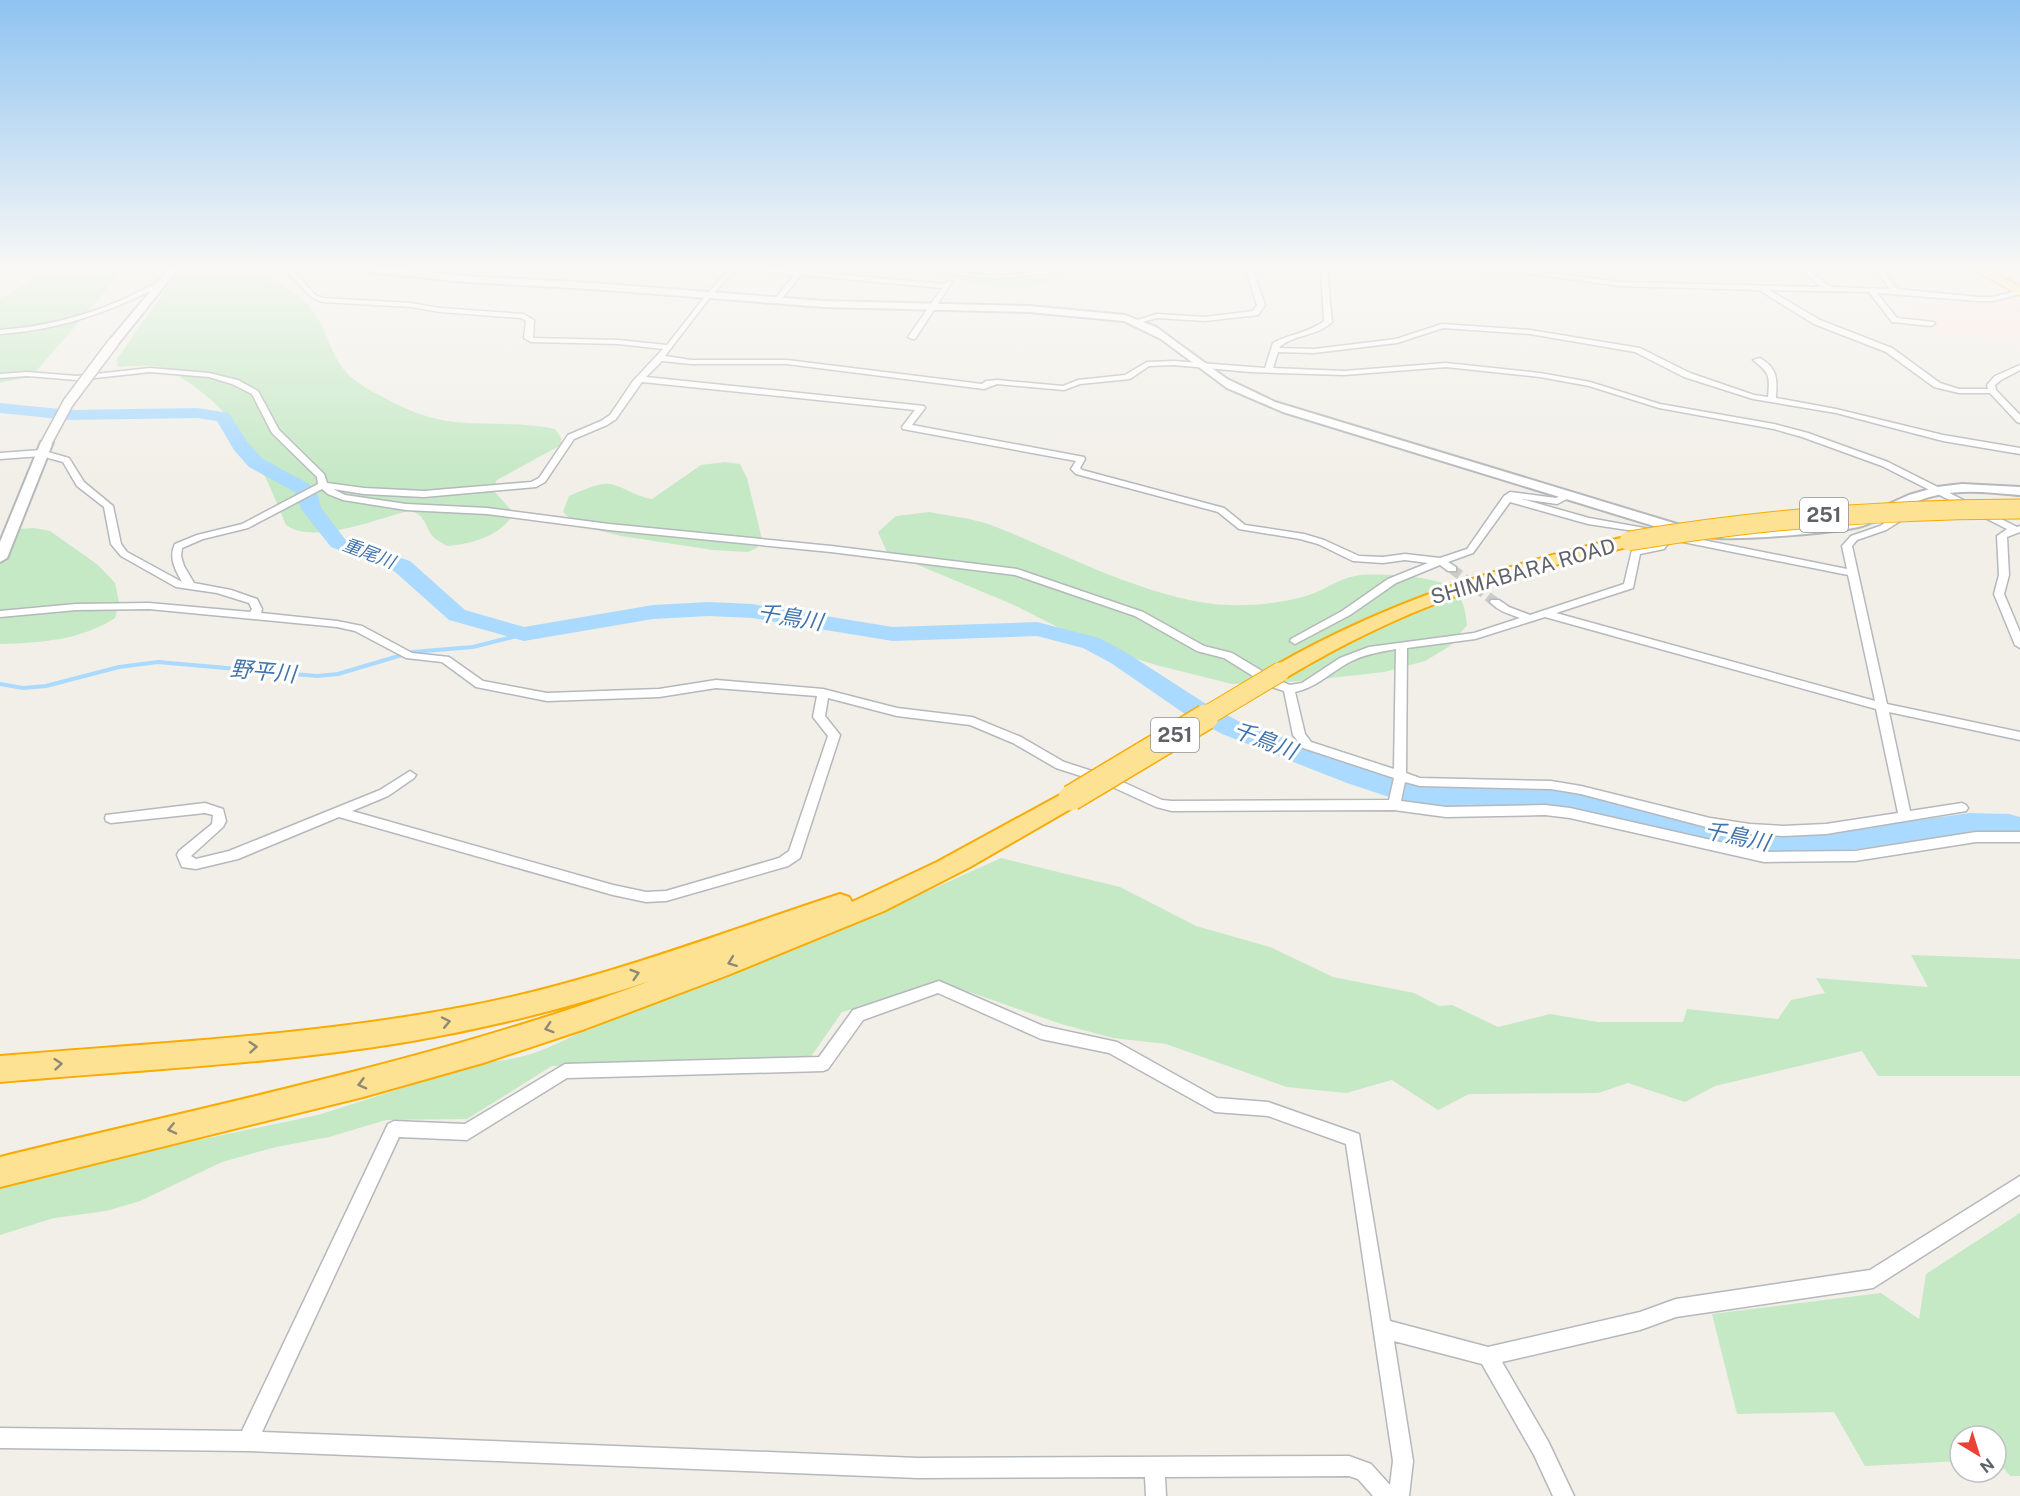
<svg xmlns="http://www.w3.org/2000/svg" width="2020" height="1496" font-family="'Public Sans','Noto Sans JP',sans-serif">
  <rect width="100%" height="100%" fill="#f1efe8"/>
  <path fill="#fce8e6" d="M1904,293L2020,303V336H2016L2018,341L1934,335L1927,324H1930L1925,314L1913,312Z"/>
  <path fill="#c5e8c5" d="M51,269H119L116,279L38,369L28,377L0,383V298C19,292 32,276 51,269Z
    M190,269C240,269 299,275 323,328C338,364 342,376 379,395C402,408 429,420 456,422C489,425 523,422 555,429L561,438V445L497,480L492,489L514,513C501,536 472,544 447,546C442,543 434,539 431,534C425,524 423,512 408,511C377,519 313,545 286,525C262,467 242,418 188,382C181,378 172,370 164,368C150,364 133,366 118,367L117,359L178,272Z
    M922,269H1043L1051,276L1050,280C1007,301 965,278 922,269Z
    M1379,269H1536L1537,270L1535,274L1519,278Z
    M725,462L740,464L747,478L762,539L757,548L748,552L713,550L621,536L577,525L563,512L569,496C581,491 599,482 611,484C626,488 637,497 652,499L701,465Z
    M930,512C949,516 970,518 988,524C1060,551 1152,602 1228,605C1253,606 1285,603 1309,595C1325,590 1338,579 1355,576C1373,572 1440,576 1453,589C1464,600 1465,610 1467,625L1450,646L1425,661L1384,672L1304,681L1232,684L1156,665L1093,645L1014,605L887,552L878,532L896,516Z
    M34,528L50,531L98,565L115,583L119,602L115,618C81,640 40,643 0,644V545L18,529Z
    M1001,858L1120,887L1196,926L1270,947L1333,977L1414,993L1439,1006L1452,1005L1498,1027L1550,1014L1598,1022H1683L1687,1009L1778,1019L1791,1000L1825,993L1816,978L1928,987L1911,955L2020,959V1076H1878L1862,1051L1715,1086L1685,1102L1628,1083L1598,1093L1469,1094L1438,1110L1392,1080L1346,1093L1287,1087L1166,1044L1113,1038L1061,1024L944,983L842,1012L810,1058L552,1066L467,1119L386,1120L329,1137L276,1147L222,1162L140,1201L106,1211L54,1218L0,1235V1187L94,1162L318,1115L487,1061C535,1061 563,1038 606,1022C740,973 872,917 1001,858Z
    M2020,1213V1476H2010L1996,1459V1436H1960V1461L1865,1466L1834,1412L1737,1414L1712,1314L1881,1293L1919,1319L1926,1274Z"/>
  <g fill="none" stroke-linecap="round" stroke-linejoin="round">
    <path stroke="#aadaff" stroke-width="4" d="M0,684L23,688L46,686L119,667L158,662L317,676L338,674L412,652L473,647L524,634"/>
    <path fill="#aadaff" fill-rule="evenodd" d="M0,403L69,410L197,408L229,413L248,443L263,459L309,484L318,496L321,508L345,539L410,561L465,610L524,627L653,605L709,602L752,604L893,627L1037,622L1099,638L1127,653L1203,702L1240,722L1408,783L1468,788L1557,786L1767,834L1803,835L1970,813L2009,814L2020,817V837L2009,834L1970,833L1803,857L1767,856L1557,806L1468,808L1407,803L1347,783L1222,734L1185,714L1111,663L1083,648L1037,636L893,641L752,618L709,616L653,619L524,641L449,620L394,571L331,547L301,509L295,492L249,467L234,450L217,421L197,418L69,420L0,413Z"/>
    <path stroke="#ccccc8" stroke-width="10" stroke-dasharray="10 5" stroke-linecap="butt" d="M1452,569L1495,602"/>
    <defs>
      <path id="minor" d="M285,269H292L315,295L323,298L411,303L440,308L523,314L534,320L533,338L618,340L667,345L707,294L729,269H736L711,296L665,356L691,360H787L982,384L986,381L997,380L1063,386L1078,380L1125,375L1147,362L1174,361L1265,368L1273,343C1289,334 1309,333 1324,321L1321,269H1327L1332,322C1317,337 1292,334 1279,348L1314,349L1396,339L1442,324L1530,330L1640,348L1690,373L1754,395L1768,397C1770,376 1770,373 1753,360L1760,358C1778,368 1777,380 1776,398L1836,409L1943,435L2020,448V454L1943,441L1836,413L1753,399L1684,377L1635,352L1530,334L1443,328L1397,343L1314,353L1278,352L1273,368L1344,371L1446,363L1540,373L1590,382L1660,404L1774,424L1808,433L1888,462L2017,527L2020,526V532L2007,537L2009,575L2004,594L2020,632V648L2015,645L1994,594L1999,575L1997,536L2007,529L1882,466L1802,437L1774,429L1659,408L1589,386L1540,377L1446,367L1344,375L1250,372L1174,365L1149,366L1130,379L1080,384L1064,390L997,384L984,389L787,364H691L662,361L646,377L924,406L925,408L912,425L1084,457L1085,459L1080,468L1082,470L1224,508L1245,525L1304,534L1324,540L1359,556L1383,557L1405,554L1440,558L1467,549L1504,496L1510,492L1556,498L1563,494H1569V498L1557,504L1522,499L1589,518L1661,531V535L1588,524L1510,502L1473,553L1448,562L1456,567V571H1448L1440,565L1396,583L1350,615L1295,644L1290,641L1291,639L1342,611L1388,579L1428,563L1405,560L1383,563L1353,561L1318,544L1300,539L1239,529L1218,512L1076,474L1071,469L1076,461L903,429L902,427L915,410L642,382L616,419L607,425L574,439L545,482L536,487L424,497L364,494L333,489L345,495L406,504L487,508L609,524L831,546L1017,569L1143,612L1204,646L1232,653L1277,680L1290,685L1302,683L1340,658L1369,647L1474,633L1520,618C1509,614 1498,611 1490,602L1491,600H1499L1509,607L1530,615L1624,584L1632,550L1658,545L1666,534L1669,533L1674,536L1664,549L1640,554L1633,588L1556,613L1875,701L1848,575L1678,541L1673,538L1678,535L1847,569L1842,546L1851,536L1880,526L1897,515L1907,514L1912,517L1910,519L1902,520L1886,530L1857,540L1852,546L1887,704L2020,732V740L1889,712L1910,811L1962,803L1966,805L1968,808L1966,811L1826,834L1783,836L1750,834L1710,828L1581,794L1551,789L1420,786L1405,782L1401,801L1446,807L1545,805L1570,808L1764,852L1855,851L1976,832H2020V842H1976L1855,861L1764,862L1570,818L1545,815L1446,817L1394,810L1172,811L1156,807L1106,784L1056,768L1013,743L970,725L897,716L828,698L825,716L840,735L800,858L788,866L666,901L646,902L613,895L339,817L238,859L196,869L182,867L177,855L179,851L212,824L213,815L205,813L111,823L106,821L105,818L106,815L205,803L223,809L226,821L223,827L191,856L196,859L229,851L380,790L410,771L416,775L414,778L388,796L352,811L613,885L646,892L666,891L779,858L789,851L828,736L813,717L817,696L716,688L659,697L547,701L476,687L442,662L406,658L355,631L337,627L149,609L76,610L0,617V611L76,604L149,603L250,612L252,609L249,603L217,593L176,587L121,556L111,544L104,507L77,486L63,462L41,456L0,459V453L41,450L69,458L84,482L113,506L121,544L127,552L182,582C176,571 168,558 175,544L197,535L242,524L318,484L317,477L272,433L252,394L232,384L209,377L150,372L77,380L27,376L0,378V374L27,372L77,376L150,368L209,373L238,380L258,391L279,430L324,474L327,483L364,488L424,491L531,482L539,478L568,435L601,421L610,415L633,381L663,349L618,344L531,342L524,338L526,321L521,318L440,312L411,307L322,302L311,297ZM322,489L328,494L343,500L406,510L487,514L609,530L831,552L1015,575L1135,616L1197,651L1224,658L1269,686L1284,691L1293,735L1303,748L1394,778L1389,800L1172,801L1162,800L1114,778L1064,762L1021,737L972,717L897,708L823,689L716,680L659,689L547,693L483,681L449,657L412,653L362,626L337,621L261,613L262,609L257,599L231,590L194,583L184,566L181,556L182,548L203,539L248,528ZM1545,617L1876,709L1898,813L1826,824L1783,826L1750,824L1710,818L1581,786L1551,781L1420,778L1406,773L1407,648L1475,639ZM1396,649L1394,769L1311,742L1305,734L1295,692C1315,688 1329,674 1346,664C1361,655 1379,652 1396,649Z
        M748,269H777L944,284L949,280L952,282L915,339H912L908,337L942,288L801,275L780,301L778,302L774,300L794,275Z
        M922,269C947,269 972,276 997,275C1026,274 1054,269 1082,269L995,279Z
        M1246,269H1252L1265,305L1258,315L1205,321L1157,318L1138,323L1134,321L1157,314L1205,317L1253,311L1257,305Z
        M1498,269H1519L1619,282L1821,287L1801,269H1808L1830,287L1890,289L1875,269H1882L1897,289L1978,297H1993L2020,290V294L1993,301H1978L1877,293L1897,318L1934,322L1935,324L1931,326L1892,322L1869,292L1769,290L1820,320L1892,348L1940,383L1959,389H1988L1987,385L1995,376L2020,365V370L2001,380L1995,385L1996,390L2020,415V423L2017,422L1990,393H1959L1934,387L1886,352L1814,324L1759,290L1619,286Z
        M164,280L166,281V283C113,311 60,330 0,334V330C43,327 82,317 122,300C136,294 150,285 164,280Z
        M939,981L1043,1026L1117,1042L1217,1098L1268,1102L1359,1134L1390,1321L1488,1347L1640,1312L1676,1299L1870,1270L2020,1176V1194L1873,1288L1676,1317L1640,1330L1502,1362L1548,1441L1574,1496H1553L1534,1455L1482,1364L1394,1341L1413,1461L1409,1496H1373L1358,1479L1349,1476L1165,1477L1166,1496H1146L1145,1477L918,1478L248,1451L0,1448V1428L242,1431L388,1124L394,1121L465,1124L565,1064L819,1057L853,1010ZM938,993L1041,1039L1109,1053L1215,1112L1268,1116L1346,1144L1393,1461L1390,1485L1371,1464L1349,1456L918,1458L262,1432L399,1137L467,1140L567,1078L823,1071L828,1069L863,1020Z"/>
      <path id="tertiary" d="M169,269H178L117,345H109V341Z
        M367,269H400L465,276L592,283L824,301L1029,306L1125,315L1156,327L1227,379L1275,402L1690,528L1692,531L1690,534H1680L1283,412L1227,388L1161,339L1124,321L1029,312L824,307L592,289L465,282L371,272Z
        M47,438L53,442L7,558L0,562V542L41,442Z
        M1962,484L2020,487V495C1993,493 1965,489 1938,495C1911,500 1888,518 1862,526C1844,532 1713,544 1704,535L1711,531H1743L1854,520L1909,495L1937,487Z"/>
      <path id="trunk" d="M1971,269H1987L2020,286V295Z"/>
      <path id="motorway" d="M1629,536L1635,537L1638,541L1635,545C1575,560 1514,574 1456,596C1397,617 1341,645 1287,677L1280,679L1273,677L1270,672L1273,667C1388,601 1500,566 1629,536Z
        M1071,789L1079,792L1083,798L1079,804L970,867L884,911L728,975L585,1029L483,1063L363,1097L0,1187V1157C218,1103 438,1060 650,981C572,1007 492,1027 412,1041C276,1064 137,1070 0,1082V1056C155,1043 311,1036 463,1007C593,983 715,935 840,894L849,897L852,902L937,862Z"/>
    </defs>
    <use href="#minor" stroke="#b5b8bc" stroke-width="3"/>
    <use href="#tertiary" stroke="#b5b8bc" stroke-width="4"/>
    <use href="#trunk" stroke="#f9ab00" stroke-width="3"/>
    <use href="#motorway" stroke="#f9ab00" stroke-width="4"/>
    <use href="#minor" fill="#fff" fill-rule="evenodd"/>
    <use href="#tertiary" fill="#fff" fill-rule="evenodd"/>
    <use href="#trunk" fill="#feeaa1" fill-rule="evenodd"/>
    <use href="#motorway" fill="#fde293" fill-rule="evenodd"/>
    <defs>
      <path id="tertiary-bridge" d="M47,442L68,403L113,343"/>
      <path id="motorway-bridge-far1" d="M1629,541C1759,519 1888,509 2020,509
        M1203,718L1280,672"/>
      <path id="motorway-bridge" d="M1071,798L1206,717"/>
    </defs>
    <use href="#tertiary-bridge" stroke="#b5b8bc" stroke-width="13" stroke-linecap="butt"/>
    <use href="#motorway-bridge-far1" stroke="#f9ab00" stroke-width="21" stroke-linecap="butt"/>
    <use href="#motorway-bridge" stroke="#f9ab00" stroke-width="28" stroke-linecap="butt"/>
    <use href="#tertiary-bridge" stroke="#fff" stroke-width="10"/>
    <use href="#motorway-bridge-far1" stroke="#fde293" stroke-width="19"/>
    <use href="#motorway-bridge" stroke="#fde293" stroke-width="25"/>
  </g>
  <defs><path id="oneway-chevron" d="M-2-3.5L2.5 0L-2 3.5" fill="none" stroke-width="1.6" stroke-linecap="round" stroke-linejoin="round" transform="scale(1.5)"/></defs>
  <g stroke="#8e8975">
    <use href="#oneway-chevron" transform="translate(732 962) rotate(159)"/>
    <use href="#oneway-chevron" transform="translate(635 974) rotate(-17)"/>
    <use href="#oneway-chevron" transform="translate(446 1022) rotate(-12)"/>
    <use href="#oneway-chevron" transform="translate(549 1028) rotate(162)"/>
    <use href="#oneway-chevron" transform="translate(253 1047) rotate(-5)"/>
    <use href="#oneway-chevron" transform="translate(58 1064) rotate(-5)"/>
    <use href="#oneway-chevron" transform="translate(362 1084) rotate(165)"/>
    <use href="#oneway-chevron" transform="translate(172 1129) rotate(167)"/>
  </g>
  <linearGradient id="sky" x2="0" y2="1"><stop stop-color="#8fc3f1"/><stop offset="0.56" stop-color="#f9f8f5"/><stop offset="1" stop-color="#f9f8f5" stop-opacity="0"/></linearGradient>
  <rect width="2020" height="479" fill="url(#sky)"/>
  <g text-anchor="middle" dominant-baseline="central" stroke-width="6" stroke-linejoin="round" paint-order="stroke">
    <g font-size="18" font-style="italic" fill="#4174aa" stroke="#fff">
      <text transform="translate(369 553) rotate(21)">重尾川</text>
    </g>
    <g fill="#fff" stroke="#8f9295" stroke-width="1.5">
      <rect x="1800" y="498" width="48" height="34" rx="4.5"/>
      <rect x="1151" y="718" width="48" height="34" rx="4.5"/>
    </g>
    <g font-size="20" font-weight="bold" fill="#5f6368">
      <text x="1824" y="515">251</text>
      <text x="1175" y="735">251</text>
    </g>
    <g font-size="21" fill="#5f6368" stroke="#fff">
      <text transform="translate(1523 571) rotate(-16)">SHIMABARA ROAD</text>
    </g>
    <g font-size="22" font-style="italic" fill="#4174aa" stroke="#fff">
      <text transform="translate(790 617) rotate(9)">千鳥川</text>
      <text transform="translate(263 671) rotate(5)">野平川</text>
      <text transform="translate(1265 740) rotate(21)">千鳥川</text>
      <text transform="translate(1737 836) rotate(12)">千鳥川</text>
    </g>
  </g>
  <g transform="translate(1978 1454) rotate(142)"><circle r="28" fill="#ffffff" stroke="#bfc1c3" stroke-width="1.5"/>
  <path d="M0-4.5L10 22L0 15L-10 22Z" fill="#ea4335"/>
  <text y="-9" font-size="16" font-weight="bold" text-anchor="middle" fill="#5f6368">N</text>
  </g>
</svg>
